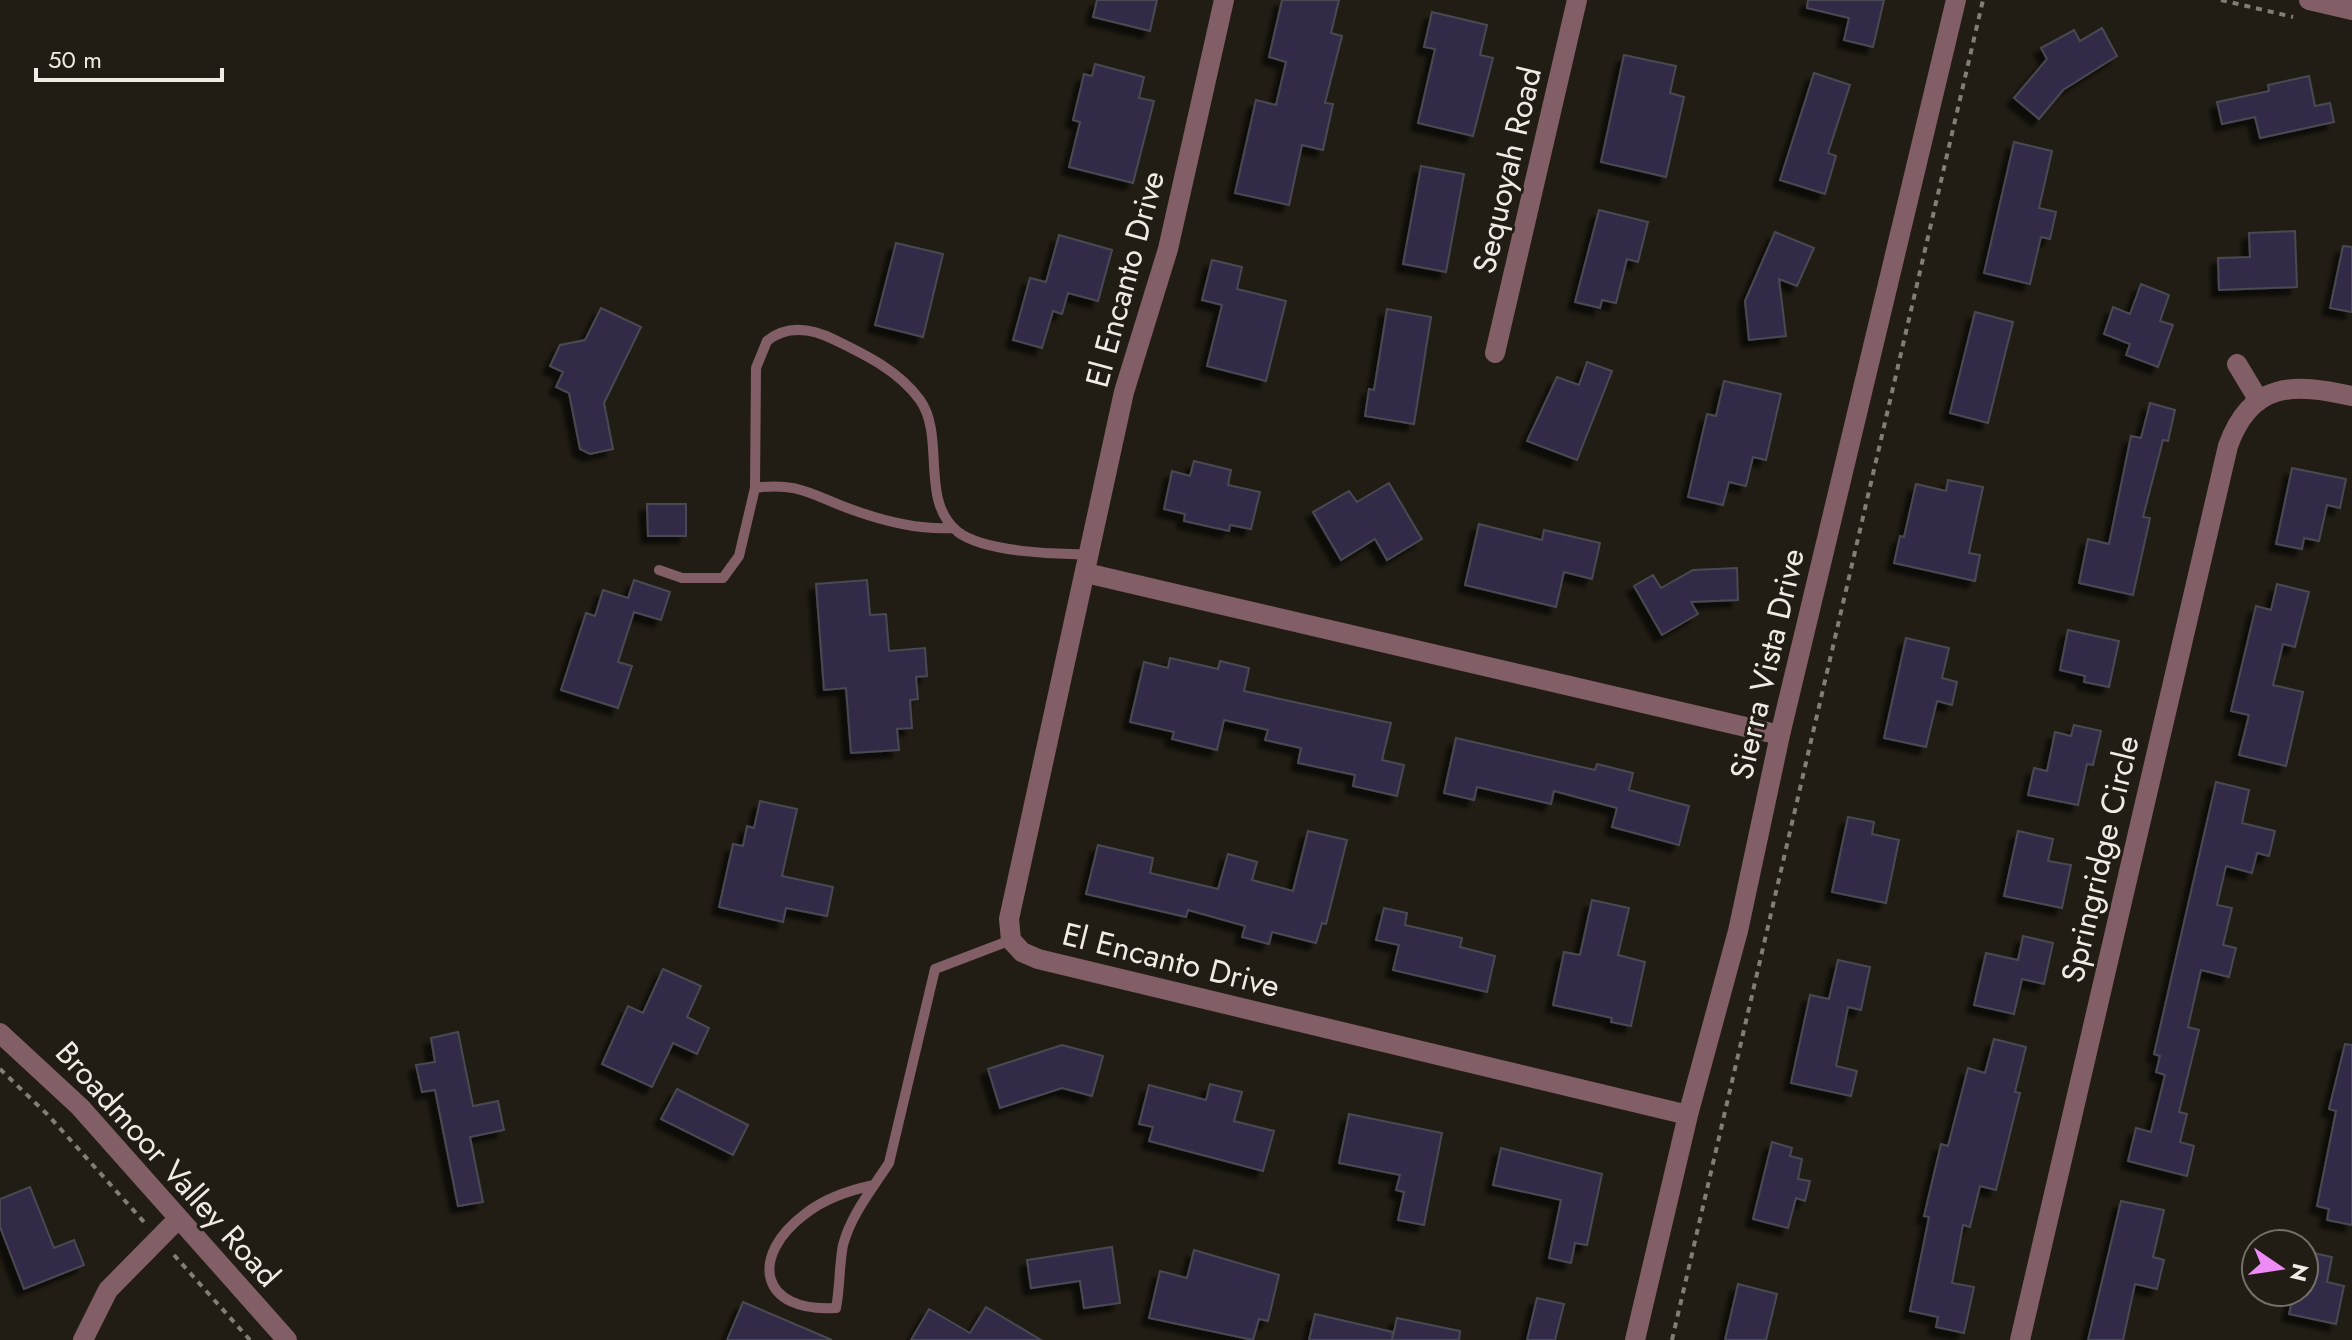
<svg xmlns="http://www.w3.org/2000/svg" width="2352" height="1340" font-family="Jost,sans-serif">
  <defs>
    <filter id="shadow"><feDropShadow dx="-7" dy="7" stdDeviation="2" flood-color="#0009"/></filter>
  </defs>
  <rect width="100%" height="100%" fill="#221d14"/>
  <path fill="#332c47" stroke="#4a4852" stroke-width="2" filter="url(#shadow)" d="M1097,0H1157L1150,31L1093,17Z
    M1282,0H1339L1331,33L1342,36L1325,103L1333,104L1323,150L1302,145L1289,205L1235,193L1256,100L1276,105L1286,62L1269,57Z
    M1808,0H1884L1873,47L1844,40L1849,18L1807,8Z
    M1432,12L1487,25L1480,55L1493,58L1473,136L1418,123L1435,49L1424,47Z
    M2102,28L2117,56L2063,90L2039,119L2014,98L2047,59L2041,48L2074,30L2080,41Z
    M1624,55L1676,66L1670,93L1684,97L1666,177L1601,162Z
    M1095,64L1144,77L1139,98L1154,101L1133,183L1069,167L1080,122L1073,120L1084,74L1092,76Z
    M1814,73L1850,85L1828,153L1836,156L1825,194L1780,180Z
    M2309,76L2315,106L2330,103L2334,122L2260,138L2255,117L2222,124L2217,102L2269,91L2268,85Z
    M2014,142L2052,151L2039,208L2056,212L2050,239L2041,237L2030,284L1984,273Z
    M1421,166L1464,174L1446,272L1403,264Z
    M1599,210L1648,222L1638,262L1627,259L1616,303L1602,300L1600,308L1575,302Z
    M2295,231L2297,287L2219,290L2218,258L2250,257L2249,233Z
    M1775,232L1814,248L1797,286L1779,279L1786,336L1749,340L1745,301Z
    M1059,235L1112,250L1098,301L1068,293L1062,314L1053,311L1042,348L1013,340L1030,278L1046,282Z
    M896,243L943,254L923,337L875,325Z
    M2343,246L2352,247V312L2330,308Z
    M1212,260L1242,267L1237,289L1286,301L1266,381L1207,366L1222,305L1202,300Z
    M2141,284L2169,295L2160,321L2173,325L2158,367L2126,355L2130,344L2104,334L2113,307L2130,314Z
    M601,308L641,327L604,403L613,449L590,454L580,449L569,393L556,387L563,372L550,366L560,345L585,340Z
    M1387,309L1431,317L1414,424L1365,416L1369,389L1374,390Z
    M1975,312L2013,322L1988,423L1950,413Z
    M1587,362L1612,371L1577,460L1527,441L1557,377L1579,385Z
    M1724,381L1781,394L1766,460L1753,457L1746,486L1729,482L1723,505L1688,497L1707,414L1716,416Z
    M2150,403L2175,410L2168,441L2163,440L2143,517L2150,518L2133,595L2079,583L2088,539L2109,544L2131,436L2141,438Z
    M1194,461L1231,470L1228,485L1260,492L1251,529L1230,525L1229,531L1184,521L1185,514L1164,509L1172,471L1190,476Z
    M2292,468L2346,479L2340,508L2327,505L2319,541L2304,538L2302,549L2276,544Z
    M1948,480L1983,487L1969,553L1980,555L1975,581L1894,563L1900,536L1904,537L1916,484L1946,491Z
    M1389,483L1422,539L1387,560L1375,539L1341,560L1313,512L1349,491L1357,502Z
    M647,504H686V536H648Z
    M1479,524L1542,540L1544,530L1600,543L1592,579L1564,572L1556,607L1465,585Z
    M1737,568L1738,600L1691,602L1698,614L1662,635L1634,586L1653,575L1661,588L1693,570Z
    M634,580L670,592L661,620L634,612L618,662L632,666L618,708L561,690L586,613L595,616L603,590L628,598Z
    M867,580L870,615L886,614L889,651L925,648L927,676L916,677L918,699L910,700L912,728L897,729L899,750L851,753L846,688L824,690L816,584Z
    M2277,584L2309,592L2295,647L2283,644L2273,685L2303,692L2286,766L2239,755L2249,715L2231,711L2256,606L2271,610Z
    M2068,630L2119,641L2109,687L2084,682L2085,676L2060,670Z
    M1906,638L1949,648L1942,678L1957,682L1952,705L1937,701L1926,747L1884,738Z
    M1170,658L1218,669L1220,661L1249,668L1244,691L1391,723L1382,760L1404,765L1397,796L1353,786L1355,775L1298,763L1301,748L1265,740L1268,730L1224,720L1217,750L1172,739L1174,732L1130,722L1144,662L1168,668Z
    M2074,725L2101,731L2093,765L2087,764L2078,805L2028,795L2034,768L2047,771L2055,732L2071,736Z
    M1456,738L1595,770L1597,764L1633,773L1629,790L1689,806L1679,845L1612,827L1617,808L1554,791L1551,804L1477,787L1474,800L1444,793Z
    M2216,782L2249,790L2242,823L2275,831L2269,856L2257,853L2252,873L2226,866L2217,905L2232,908L2223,945L2236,948L2229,977L2201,970L2188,1027L2199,1030L2179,1112L2187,1114L2180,1142L2194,1146L2187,1176L2128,1161L2136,1128L2151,1132L2165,1075L2156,1072L2160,1056L2154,1054Z
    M760,801L797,809L782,876L833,887L827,916L786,908L783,922L719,907L733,844L743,846L747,826L754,828Z
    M1848,817L1874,822L1872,834L1899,840L1886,903L1832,892Z
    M1308,831L1347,840L1326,924L1322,923L1316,943L1272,932L1269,944L1242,937L1245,926L1188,910L1186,917L1086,894L1098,845L1153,858L1150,873L1218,889L1228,854L1257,862L1252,880L1293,891Z
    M2018,831L2053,839L2048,861L2071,865L2062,908L2004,896Z
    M1592,900L1629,908L1618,955L1645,962L1631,1026L1611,1022L1612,1018L1553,1005L1564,952L1580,955Z
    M1384,908L1407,913L1405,925L1462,938L1460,947L1495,956L1487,992L1393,970L1399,945L1376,940Z
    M2023,936L2053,943L2044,984L2022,979L2014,1014L1974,1005L1986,953L2018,960Z
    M1838,960L1870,967L1861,1010L1848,1007L1836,1066L1857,1071L1851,1096L1791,1083L1810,995L1829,999Z
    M663,969L701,986L687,1017L709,1028L697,1054L673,1043L652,1087L602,1064L628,1006L643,1013Z
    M458,1032L473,1106L498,1101L504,1130L470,1137L483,1202L458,1206L435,1090L422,1092L416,1065L435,1062L431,1038Z
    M1994,1039L2026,1047L2015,1092L2020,1093L1996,1190L1980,1186L1970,1227L1963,1225L1952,1283L1974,1287L1964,1333L1936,1327L1938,1317L1910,1311L1929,1217L1924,1216L1941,1144L1948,1146L1968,1068L1985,1073Z
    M2345,1044L2352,1045V1225L2327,1220L2329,1209L2317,1206L2336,1111L2329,1109Z
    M1062,1045L1103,1056L1092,1096L1062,1088L1000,1108L988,1069Z
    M1210,1084L1242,1092L1234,1121L1274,1131L1263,1171L1149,1141L1153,1127L1139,1124L1149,1085L1206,1100Z
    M677,1089L748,1125L733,1155L661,1119Z
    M1349,1114L1442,1133L1424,1225L1398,1220L1404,1192L1396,1190L1400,1175L1339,1163Z
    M1772,1142L1792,1148L1790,1156L1802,1159L1798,1179L1810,1181L1805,1201L1796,1198L1788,1228L1753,1219Z
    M1501,1148L1602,1174L1587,1245L1575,1243L1571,1263L1549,1258L1561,1200L1493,1185Z
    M30,1187L54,1248L74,1240L84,1265L24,1289L0,1227V1199Z
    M2121,1201L2164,1210L2153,1257L2164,1260L2157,1289L2135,1284L2123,1340H2088Z
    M1112,1247L1120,1303L1084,1308L1080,1281L1031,1288L1027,1260Z
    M1194,1250L1279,1275L1268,1321L1259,1319L1253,1340L1149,1318L1160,1271L1187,1278Z
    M2304,1251L2332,1257L2327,1282L2344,1286L2336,1324L2289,1314L2294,1292H2304Z
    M1738,1284L1777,1294L1766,1340H1725Z
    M1537,1298L1564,1304L1555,1340H1527Z
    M743,1302L832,1340H727Z
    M986,1307L1041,1340H911L929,1309L970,1333Z
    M1315,1314L1393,1332L1392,1340H1309Z
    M1397,1318L1460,1331L1459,1340H1392Z"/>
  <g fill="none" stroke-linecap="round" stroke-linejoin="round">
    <path stroke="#827e76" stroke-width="4" stroke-dasharray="6 6" stroke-linecap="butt" d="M2221,0L2293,17
      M0,1069L48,1115L144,1222
      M174,1255L250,1340
      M1672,1340L1983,0"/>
    <path stroke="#825e67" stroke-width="10" d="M755,488C800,481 816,498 856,511C887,522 922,530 954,528
      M659,570L682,578H723L739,556L755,488L756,368L767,341C788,324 813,329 835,340C866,355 899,371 920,400C946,437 919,501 958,532C984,552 1058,555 1090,554
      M874,1185C850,1190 825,1198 805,1214C749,1256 759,1313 836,1308C840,1288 839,1266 843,1245C851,1215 872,1189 889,1163L935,969L1011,940"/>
    <path stroke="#825e67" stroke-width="20" d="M1224,0L1168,249L1124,392L1009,919L1011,940L1022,952L1038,959L1688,1115
      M2309,0L2352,10
      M1495,353L1577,0
      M2237,364L2258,399
      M1086,573L1780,735
      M83,1340L108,1290L178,1219
      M1635,1340L1688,1115L1738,931L1780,735L1956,0
      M2020,1340L2228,446C2251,381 2294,383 2352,396"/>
    <path stroke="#825e67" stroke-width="20" d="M0,1033L80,1107L287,1340"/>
  </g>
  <g text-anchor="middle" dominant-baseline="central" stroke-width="6" stroke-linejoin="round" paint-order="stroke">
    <g font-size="32" fill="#efebe5" stroke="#221d14">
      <text transform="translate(1507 170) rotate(-77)">Sequoyah Road</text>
      <text transform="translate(1125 279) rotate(-75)">El Encanto Drive</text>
      <text transform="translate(1767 664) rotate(-77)">Sierra Vista Drive</text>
      <text transform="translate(2100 859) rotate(-77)">Springridge Circle</text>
      <text transform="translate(1171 960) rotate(14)">El Encanto Drive</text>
      <text transform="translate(168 1164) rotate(48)">Broadmoor Valley Road</text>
    </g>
  </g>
  <g transform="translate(2280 1268) rotate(103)"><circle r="38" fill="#221d14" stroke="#746f68" stroke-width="2"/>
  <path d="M0-6L14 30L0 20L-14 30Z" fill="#ef8bf7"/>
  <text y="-12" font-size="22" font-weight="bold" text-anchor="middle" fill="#efebe5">N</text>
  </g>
  <path d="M36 68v12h186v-12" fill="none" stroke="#efebe5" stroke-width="4"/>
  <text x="48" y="68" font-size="24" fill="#efebe5" stroke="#221d14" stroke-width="6" paint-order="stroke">50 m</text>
</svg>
